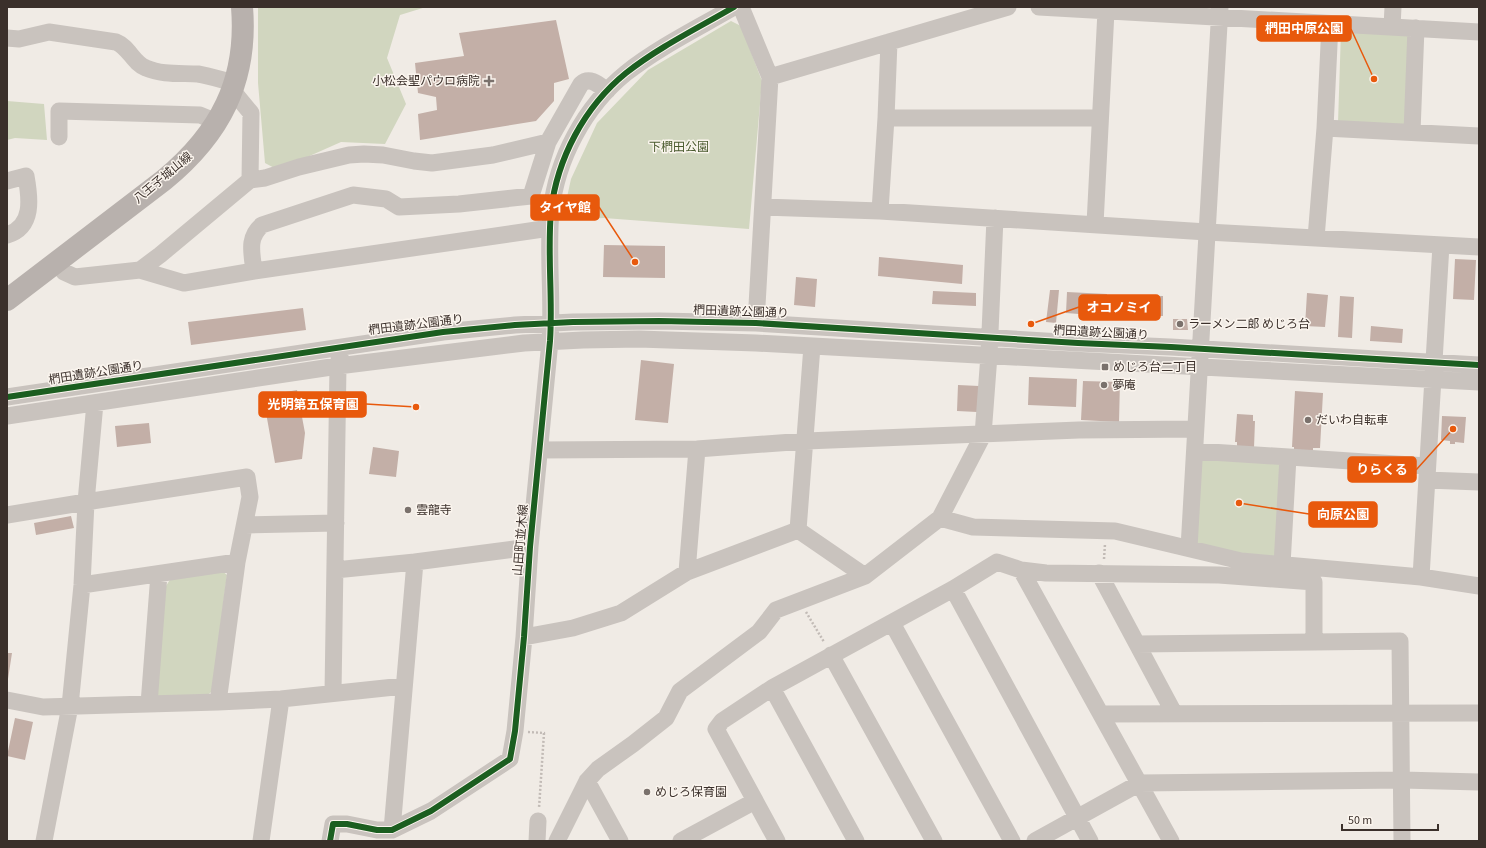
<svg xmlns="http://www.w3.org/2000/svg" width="1486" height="848" font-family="'Source Sans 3','Noto Sans JP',sans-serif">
  <rect width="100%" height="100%" fill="#f0ebe5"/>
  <path fill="#d1d6bf" d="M258,7H426L400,15L387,58L406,104L385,144L341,142L278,170L265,163L258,83Z
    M731,21L741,26L762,81L749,229L604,218L562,220L571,179L597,123L648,70Z
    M1341,31L1410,34L1407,126L1338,123Z
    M7,101L44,104L47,140L15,138L7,140Z
    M1195,451L1288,457L1282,565L1189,548Z
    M221,570L227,575L212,691L205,698L160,699L156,693L166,586L171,578Z"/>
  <path fill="#c3afa7" d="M556,20L569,79L554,83V101L536,121L420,140L418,114L437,110L436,97L418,93L415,63L464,56L459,33Z
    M604,245L665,246V278L603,277Z
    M879,257L963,265L962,284L878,276Z
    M1455,259L1476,260L1474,300L1453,299Z
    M796,277L817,279L815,307L794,305Z
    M1050,290H1059L1056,323L1046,322Z
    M933,291L976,293V306L932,304Z
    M1067,292L1107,294L1105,316L1066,313Z
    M1307,293L1328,295L1325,327L1305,326Z
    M1120,295L1163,296V316L1119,315Z
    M1340,296L1354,297L1352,338L1338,337Z
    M303,308L306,330L191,345L188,322Z
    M1173,319H1187L1188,330H1173Z
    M1371,326L1403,329L1402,343L1370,341Z
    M641,360L674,364L668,423L635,420Z
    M1029,377L1077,379L1076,407L1028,405Z
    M1083,381L1120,382L1119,422L1081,420Z
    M958,385L979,386L977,412L957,411Z
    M297,390L305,433L302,459L275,463L263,396Z
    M1295,391L1323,393L1320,448H1313V451H1294V447H1292Z
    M1237,414L1253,415V421H1255L1254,448L1237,447V442H1235Z
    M1442,416L1466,417L1464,443L1455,442V444H1450V441L1441,440Z
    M149,423L151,443L117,447L115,426Z
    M373,447L399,451L396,477L369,474Z
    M71,516L74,528L36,535L34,523Z
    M7,653H12L8,679H7Z
    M15,718L33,722L25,760L7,756Z"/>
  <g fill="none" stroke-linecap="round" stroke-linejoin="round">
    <path stroke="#c2bbb6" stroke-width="2.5" stroke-dasharray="2 2" stroke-linecap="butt" d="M1104,559L1105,544
      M806,612L824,642
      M528,732L544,733L539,808"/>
    <path stroke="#c9c3be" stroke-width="17" d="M741,7L770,77L756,323
      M1039,7L1479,32
      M1392,27L1393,7
      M7,38L19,39L49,32L116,42C129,47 133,63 146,68C162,75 181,73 198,74C210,76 222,80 234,83
      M770,77L1008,7
      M232,90L251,113L250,180
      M886,118H1099
      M1325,128L1479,136
      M1412,132L1416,28
      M59,137V111L200,115L217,122
      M7,181L26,176C30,198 34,227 7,235
      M763,207L880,211L1207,232L1479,247
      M880,211L886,118L889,42
      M1095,224L1106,11
      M1316,238L1325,128L1330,24
      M56,262L64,272L75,277L140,270L160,255L250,180L265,178L299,167L349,155L364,154L383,155L414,161L432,163L493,155L548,142L581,84C590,76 599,85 607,91
      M140,270L184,283L254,271L550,228
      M254,271C252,253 247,238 262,225L353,195L386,199L399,207L459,204L531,196L548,142
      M7,397L443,332L515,325L573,322L659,321L756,323L1078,343L1171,347L1479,365
      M95,403L86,502L247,477L250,497L237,562L218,702
      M7,416L338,366L524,343L583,340L639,339L756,343L1479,382
      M540,450L697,449L806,441L1079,430L1195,429
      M1195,451L1427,466
      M1427,480L1479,482
      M7,515L86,502L82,585L70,706L44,841
      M940,518L973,527L1115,531L1241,561L1421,577L1479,586
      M245,525L336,523
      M798,530L865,576
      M1189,548L1220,7
      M1282,565L1288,457
      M335,570L415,562
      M1021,570L1171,841
      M687,572L697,449
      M1099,573L1174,713
      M1421,577L1441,245
      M82,585L237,562
      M953,589L1090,841
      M892,623L1012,841
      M524,637L573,628L621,613L687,572L798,530L812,346
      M1137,644L1400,641L1402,841
      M831,655L934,841
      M772,688L856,841
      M333,693L338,366L340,355
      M7,700L43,707L218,702L281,699L404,686
      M149,704L159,574
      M1102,714L1479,713
      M587,781L620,841
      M392,830L415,562L530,547
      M261,841L281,699
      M330,841L333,824H347L377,830H392L431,811L510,759L515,731L524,637L530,547L550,341C553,298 547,254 551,211C557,159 584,107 626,73C659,47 698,28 734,7
      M537,841L538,821
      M557,841L587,781L598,769L633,744L666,718L680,691L759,632L776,610L865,576L940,518L983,435L989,355L995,218
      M681,841L755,801
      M777,841L716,729L722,721L772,688L953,589L997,562L1021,570L1046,573L1219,575L1314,582V641
      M1035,841L1140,783L1402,780L1479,782"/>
    <path stroke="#b8b1ad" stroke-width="22" d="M7,300L164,180C220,134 248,81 242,7"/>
    <defs>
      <path id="cycleway" d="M7,397L443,332L515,325L573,322L659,321L756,323L1078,343L1171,347L1479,365
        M330,841L333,824H347L377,830H392L431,811L510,759L515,731L524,637L530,547L550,341C553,298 547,254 551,211C557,159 584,107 626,73C659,47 698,28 734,7"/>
    </defs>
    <use href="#cycleway" stroke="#fbf5ee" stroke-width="8"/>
    <use href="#cycleway" stroke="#1b5e20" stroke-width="6"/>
  </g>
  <g fill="#7a716c" stroke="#fbf5ee" stroke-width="1.5">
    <path d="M487 75h4v4h4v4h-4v4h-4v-4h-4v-4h4z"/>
    <circle cx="1180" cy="324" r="4"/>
    <rect x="1101" y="363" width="8" height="8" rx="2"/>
    <circle cx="1104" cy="385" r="4"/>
    <circle cx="1308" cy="420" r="4"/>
    <circle cx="408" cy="510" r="4"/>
    <circle cx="647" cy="792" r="4"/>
  </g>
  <g text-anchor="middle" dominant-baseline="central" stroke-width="3" stroke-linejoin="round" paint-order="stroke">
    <g font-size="12" fill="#3b302b" stroke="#fbf5ee" text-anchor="start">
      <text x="480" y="81" text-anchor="end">小松会聖パウロ病院</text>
      <text x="1188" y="324">ラーメン二郎 めじろ台</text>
      <text x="1113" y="367">めじろ台二丁目</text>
      <text x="1112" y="385">夢庵</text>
      <text x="1316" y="420">だいわ自転車</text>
      <text x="416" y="510">雲龍寺</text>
      <text x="655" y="792">めじろ保育園</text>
    </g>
    <g font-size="12" fill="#4a5a2e" stroke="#fbf5ee">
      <text x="679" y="147">下椚田公園</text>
    </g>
    <g font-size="12" fill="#3b302b" stroke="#fbf5ee">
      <text transform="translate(163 178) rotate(-40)">八王子城山線</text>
      <text transform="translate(741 312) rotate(2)">椚田遺跡公園通り</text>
      <text transform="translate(416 325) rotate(-7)">椚田遺跡公園通り</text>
      <text transform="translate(1101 333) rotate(3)">椚田遺跡公園通り</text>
      <text transform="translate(96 373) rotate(-9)">椚田遺跡公園通り</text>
      <text transform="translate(521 540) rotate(-85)">山田町並木線</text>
    </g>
  </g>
  <path fill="none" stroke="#e8590c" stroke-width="1.5" d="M1374 79L1351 29M635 262L599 207M1031 324L1079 307M416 407L366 404M1453 429L1416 470M1239 503L1309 514"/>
  <g fill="#e8590c" stroke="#fbf5ee" stroke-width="1.5">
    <circle cx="1374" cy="79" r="4"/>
    <circle cx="635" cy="262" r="4"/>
    <circle cx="1031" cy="324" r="4"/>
    <circle cx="416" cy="407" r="4"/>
    <circle cx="1453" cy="429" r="4"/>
    <circle cx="1239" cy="503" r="4"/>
  </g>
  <g fill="#e8590c" stroke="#e8590c" stroke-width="1.5">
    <rect x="1257" y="16" width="94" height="25" rx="4"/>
    <rect x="531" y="195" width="68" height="25" rx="4"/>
    <rect x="1079" y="295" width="81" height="25" rx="4"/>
    <rect x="259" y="392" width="107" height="25" rx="4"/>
    <rect x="1348" y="457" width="68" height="25" rx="4"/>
    <rect x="1309" y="502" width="68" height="25" rx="4"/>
  </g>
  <g font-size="13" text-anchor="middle" font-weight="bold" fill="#fff">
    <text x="1304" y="33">椚田中原公園</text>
    <text x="565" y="212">タイヤ館</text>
    <text x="1119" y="312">オコノミイ</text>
    <text x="313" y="409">光明第五保育園</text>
    <text x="1382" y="474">りらくる</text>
    <text x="1343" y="519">向原公園</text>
  </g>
  <rect width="1486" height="848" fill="none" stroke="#3b302b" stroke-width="16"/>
  <path d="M1342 824v6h96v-6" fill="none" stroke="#3b302b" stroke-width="2"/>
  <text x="1348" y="824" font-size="12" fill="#3b302b" stroke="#fbf5ee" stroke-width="3" paint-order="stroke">50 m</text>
</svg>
